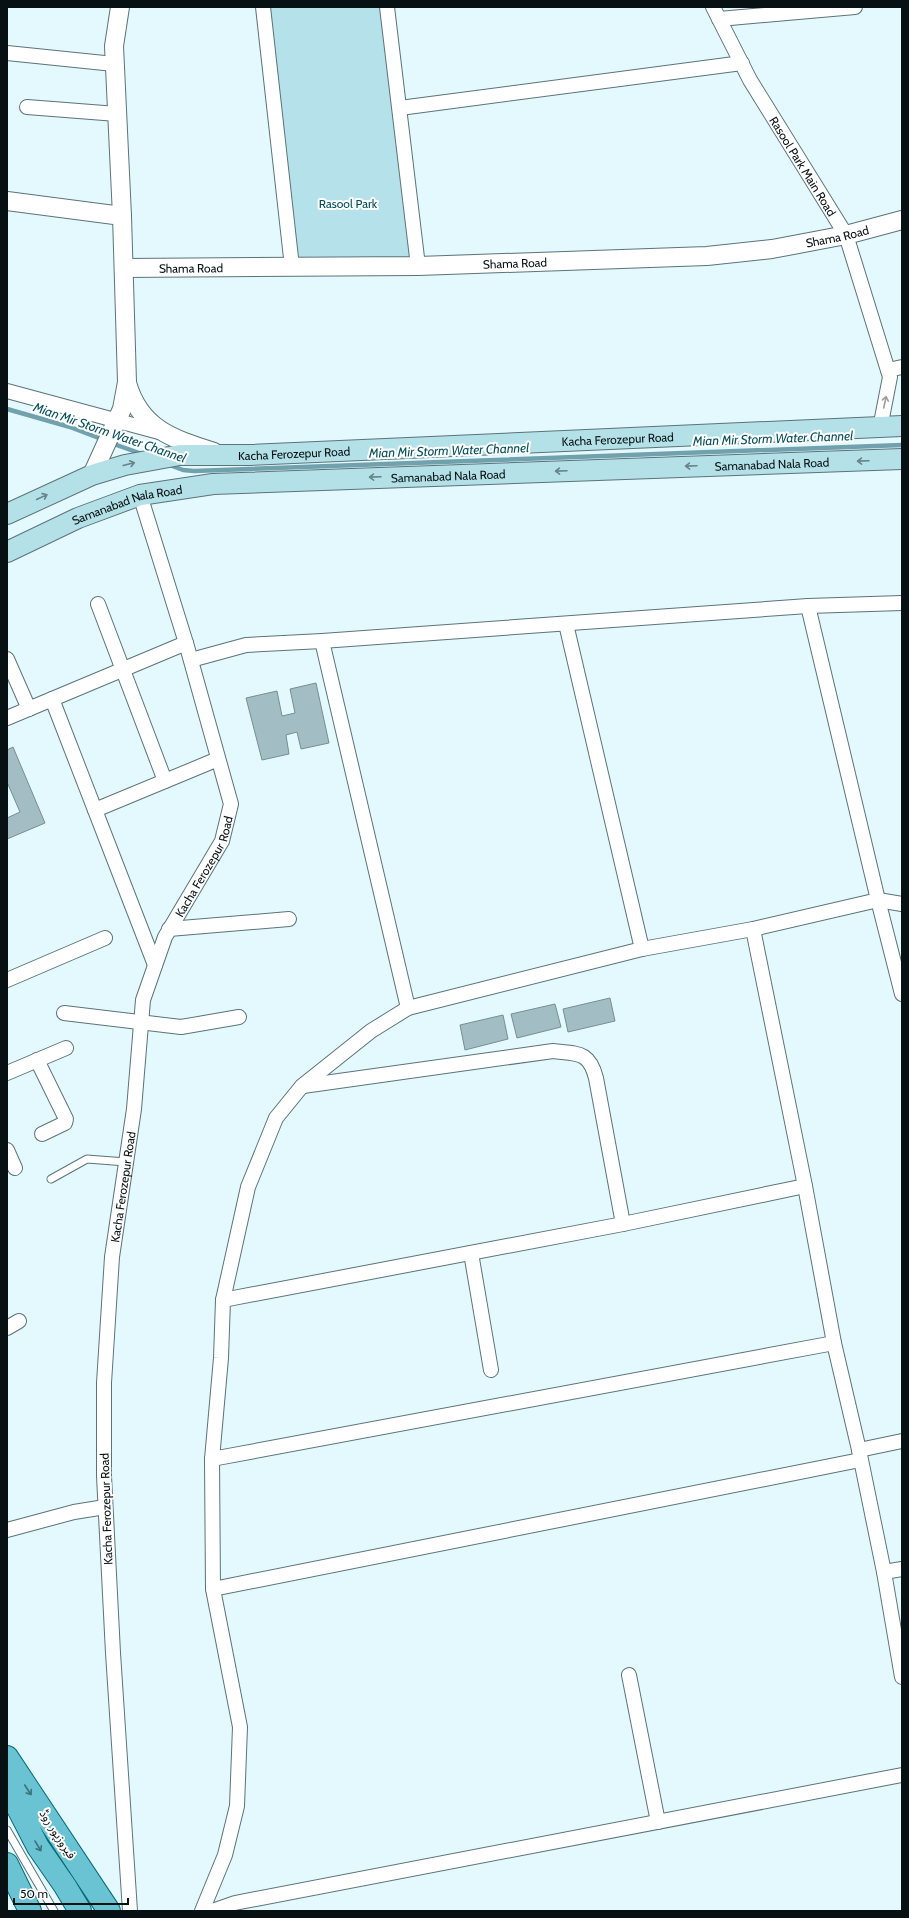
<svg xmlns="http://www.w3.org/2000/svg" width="909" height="1918" font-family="Cabin,'Noto Sans Arabic',sans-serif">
  <rect width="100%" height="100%" fill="#e3f9fe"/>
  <path fill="#b5e1eb" d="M263,7H387L418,266L292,267Z"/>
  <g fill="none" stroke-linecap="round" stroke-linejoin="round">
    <path stroke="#70a1ac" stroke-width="4.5" d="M7,409L70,427L104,440
      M111,443L142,454
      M167,464L183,470L194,471L902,445"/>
  </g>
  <path fill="#a3bdc4" stroke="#758e94" d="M316,683L329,743L301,749L297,732L286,735L289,754L262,760L246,698L277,691L282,716L295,713L290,689Z
    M13,747L45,823L7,839V818L20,812L7,782V750Z
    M610,998L615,1021L568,1032L563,1009Z
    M555,1004L561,1027L517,1038L511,1014Z
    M503,1015L508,1039L465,1050L460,1025Z"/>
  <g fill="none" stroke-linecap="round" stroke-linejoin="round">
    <defs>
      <path id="service" d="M51,1179L87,1159L126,1162
        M7,1830L54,1911"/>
      <g id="minor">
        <path d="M263,7L292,267"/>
        <path d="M387,7L418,266"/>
        <path id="s1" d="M713,7L750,80L846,235L890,377L880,428"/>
        <path d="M719,19L855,7"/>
        <path d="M7,53L114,64"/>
        <path d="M27,107L117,114"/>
        <path d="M400,108L742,63"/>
        <path d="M888,370L902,367"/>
        <path d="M7,391L159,432"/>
        <path d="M98,604L165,781"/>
        <path d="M808,606L878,900L902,994"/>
        <path d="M566,624L642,949"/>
        <path d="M322,641L408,1008"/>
        <path d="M7,659L29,709"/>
        <path d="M191,660L246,645L322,641L808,606L902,603"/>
        <path d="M52,699L155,965"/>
        <path d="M7,718L186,643"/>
        <path d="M95,810L218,759"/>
        <path d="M169,929L289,919"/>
        <path d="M753,929L805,1186L834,1343L859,1450L884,1572L902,1677"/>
        <path d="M7,980L105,938"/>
        <path d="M64,1013L181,1027L239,1017"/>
        <path d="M37,1060L66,1119L65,1123L42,1134"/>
        <path d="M7,1073L66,1048"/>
        <path d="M303,1086L553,1051C578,1054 589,1051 596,1078L623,1224"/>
        <path d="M7,1150L15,1168"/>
        <path d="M471,1253L491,1370"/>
        <path d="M223,1300L623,1224L805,1186"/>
        <path d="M7,1328L19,1321"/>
        <path d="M859,1450L902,1441"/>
        <path d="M212,1459L834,1343"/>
        <path d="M7,1530L74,1512L105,1507"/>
        <path d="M884,1572L902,1569"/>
        <path d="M213,1589L860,1460"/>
        <path d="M629,1675L658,1822"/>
        <path id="s2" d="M130,1911L113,1653L104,1476V1383L112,1257L134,1109L143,1000L165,937L222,841L231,804L186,643L140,495"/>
        <path d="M202,1911L225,1855L237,1806L240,1727L213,1589L212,1459L221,1358L223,1300L248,1187L276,1118L302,1086L371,1031L408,1008L642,949L753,929L878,900L902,904"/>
        <path d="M212,1911L235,1903L902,1775"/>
      </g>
      <g id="tertiary">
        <path d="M7,201L122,216"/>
        <path id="s3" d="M124,268L418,266L707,256L772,249L846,235L902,220"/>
        <path d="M127,383C140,429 173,439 214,452"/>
        <path d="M92,475L122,409L127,382L122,216L114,46L120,7"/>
      </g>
      <g id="secondary">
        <path id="s4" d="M7,514L92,475L125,465L180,455H249L902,426"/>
        <path id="s5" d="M7,552L78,518L140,495L213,484L902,459"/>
      </g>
      <path id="primary" d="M7,1757L109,1911
        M7,1787L38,1847L65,1886L80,1911
        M7,1864L30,1911"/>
    </defs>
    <use href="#service" stroke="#5b7379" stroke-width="9"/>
    <use href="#minor" stroke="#5b7379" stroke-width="16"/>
    <use href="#tertiary" stroke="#5b7379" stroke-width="20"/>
    <use href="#secondary" stroke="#5b7379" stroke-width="22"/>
    <use href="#primary" stroke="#066a7b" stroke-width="24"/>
    <use href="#service" stroke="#fff" stroke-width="7"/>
    <use href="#minor" stroke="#fff" stroke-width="14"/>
    <use href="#tertiary" stroke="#fff" stroke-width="18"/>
    <use href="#secondary" stroke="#b4e1e8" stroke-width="20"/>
    <use href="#primary" stroke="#6ac3d2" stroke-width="22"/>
  </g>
  <defs><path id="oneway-shaft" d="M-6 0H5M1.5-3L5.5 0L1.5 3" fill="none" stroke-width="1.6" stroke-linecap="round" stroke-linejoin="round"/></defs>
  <use stroke="#9c9fa0" href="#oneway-shaft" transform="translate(885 402) rotate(-78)"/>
  <g stroke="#668388">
    <use href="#oneway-shaft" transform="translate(863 461) rotate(178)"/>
    <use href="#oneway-shaft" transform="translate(129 464) rotate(-14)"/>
    <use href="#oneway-shaft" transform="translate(691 466) rotate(178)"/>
    <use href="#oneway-shaft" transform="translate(561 471) rotate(178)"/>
    <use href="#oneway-shaft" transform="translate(375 477) rotate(178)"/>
    <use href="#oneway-shaft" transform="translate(42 497) rotate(-25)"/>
  </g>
  <g stroke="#3d727c">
    <use href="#oneway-shaft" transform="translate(28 1790) rotate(57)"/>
    <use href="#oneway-shaft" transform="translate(38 1846) rotate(59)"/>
  </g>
  <g text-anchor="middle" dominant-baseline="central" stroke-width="4" stroke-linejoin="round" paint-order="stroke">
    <g font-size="12" fill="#071012" stroke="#fff">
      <text stroke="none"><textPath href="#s1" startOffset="183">Rasool Park Main Road</textPath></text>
      <text stroke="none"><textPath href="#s3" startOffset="715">Shama Road</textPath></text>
      <text stroke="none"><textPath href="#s3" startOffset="391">Shama Road</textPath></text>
      <text stroke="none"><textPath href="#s3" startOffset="67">Shama Road</textPath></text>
      <text stroke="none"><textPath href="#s4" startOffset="622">Kacha Ferozepur Road</textPath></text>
      <text stroke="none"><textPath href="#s4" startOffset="298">Kacha Ferozepur Road</textPath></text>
      <text stroke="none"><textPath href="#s5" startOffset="778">Samanabad Nala Road</textPath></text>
      <text stroke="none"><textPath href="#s5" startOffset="454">Samanabad Nala Road</textPath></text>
      <text stroke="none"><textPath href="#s5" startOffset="130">Samanabad Nala Road</textPath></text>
      <text stroke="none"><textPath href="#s2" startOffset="1062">Kacha Ferozepur Road</textPath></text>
      <text stroke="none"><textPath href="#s2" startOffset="726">Kacha Ferozepur Road</textPath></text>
      <text transform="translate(106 1509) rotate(-92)">Kacha Ferozepur Road</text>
      <text transform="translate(58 1834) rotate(57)">فیروزپور روڈ</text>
    </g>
    <g font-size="12" fill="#014d5a" stroke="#fff">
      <text x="348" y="203">Rasool Park</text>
    </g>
    <g font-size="13" font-style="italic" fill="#07505d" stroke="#fff">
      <text transform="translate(110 432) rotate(19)">Mian Mir Storm Water Channel</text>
      <text transform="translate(773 438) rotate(-2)">Mian Mir Storm Water Channel</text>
      <text transform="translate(449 450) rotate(-2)">Mian Mir Storm Water Channel</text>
    </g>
  </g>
  <rect width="909" height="1918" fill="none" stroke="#071012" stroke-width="16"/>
  <path d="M14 1898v6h114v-6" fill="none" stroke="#071012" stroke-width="2"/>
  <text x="20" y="1898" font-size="12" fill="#071012" stroke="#ffffff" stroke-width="3" paint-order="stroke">50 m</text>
</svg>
